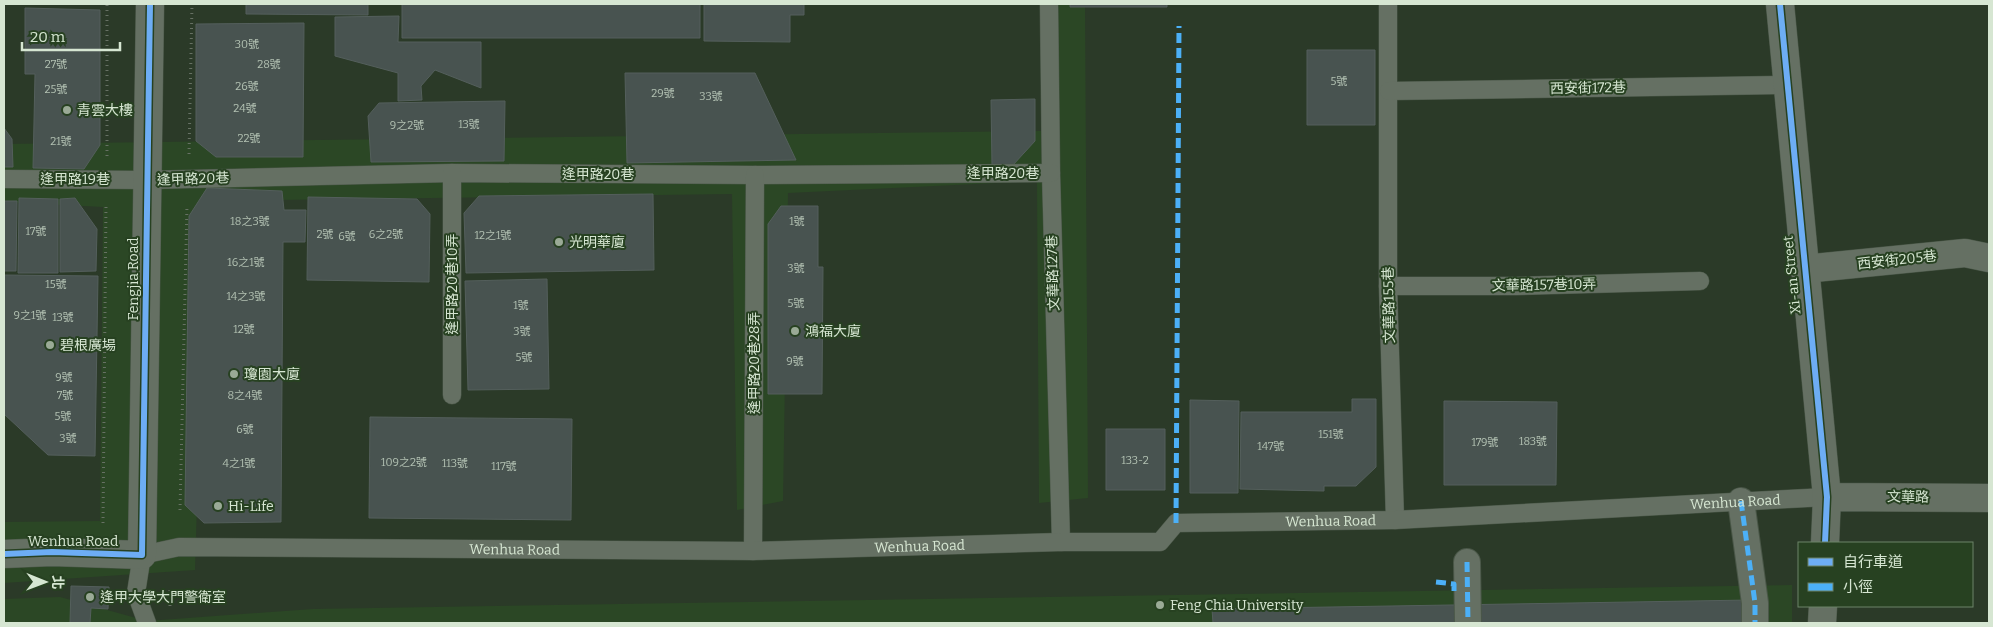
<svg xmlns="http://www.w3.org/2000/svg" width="1993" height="627" font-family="Bitter,'Noto Sans TC',serif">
  <rect width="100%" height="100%" fill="#2b3a28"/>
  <path fill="#2b4725" d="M1040,4H1085L1088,498L1039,503L1037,181L788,193L783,501L737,510L732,194L206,201L195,570L4,583V522L100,521L103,207L4,202V144L1042,131Z
    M1792,585V623H4V599L60,597L147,621L313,609Z"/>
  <path fill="#485350" stroke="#545f5c" d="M246,4H368V15L246,14Z
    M402,4H700V38H402Z
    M704,4H804V15H790V42L704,41Z
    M1070,4H1167V7H1070Z
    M25,8L100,10V145L84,169L33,168L35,74H25Z
    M399,16L398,42H481V88L435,70L421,86L422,100L398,101V73L335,56V17Z
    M304,23L303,157H216L196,141V24Z
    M1307,50H1375V125H1307Z
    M625,73H755L796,160L627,163Z
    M1035,99V141L1013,165L992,166L991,100Z
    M505,101L504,161L371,162L368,116L379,103Z
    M4,128L12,139L13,167H4Z
    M207,188L282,191L284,210H306L305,242H283L281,522L204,523L185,505L189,216Z
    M653,194L654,270L466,273L464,213L479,196Z
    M308,197L417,199L430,214L429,282L307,280Z
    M19,198L58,199V273H18Z
    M75,198L97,229L96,271L60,272V199Z
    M4,201H17L16,271H4Z
    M781,206H818V267H823L822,394H768V224Z
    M4,275L98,276L95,456L48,455L4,414Z
    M547,279L549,389L468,390L465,281Z
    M1352,399H1376V467L1356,486H1324V491L1240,489L1241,412H1352Z
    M1190,400L1239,401L1238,493H1190Z
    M1444,401L1557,402L1556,485H1444Z
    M370,417L572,419L571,520L369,518Z
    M1106,429H1165V490H1106Z
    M71,586L109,587L108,609L91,608L90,623H70Z
    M1750,600L1751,623H1213L1212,609Z"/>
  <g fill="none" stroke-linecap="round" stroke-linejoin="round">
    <defs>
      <g id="service">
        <path d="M1049,4L1051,173L1061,542"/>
        <path d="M1388,4V286L1395,520"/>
        <path d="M1389,91L1786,85"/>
        <path d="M4,179L146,180L452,173L755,175L1051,173"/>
        <path d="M1388,286H1516L1700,281"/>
        <path d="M452,395V173"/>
        <path d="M753,551L755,175"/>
        <path id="s1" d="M147,623L136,593L142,555L179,547L753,551L1061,542H1160L1176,523L1395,520L1827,497"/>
      </g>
      <path id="pedestrian" d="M1741,501L1755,603V623
        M1467,562L1468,623"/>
      <path id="minor" d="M1780,4L1827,497L1825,543
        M1804,269L1965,253L1989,258
        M1827,497L1989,498
        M4,554L52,552L142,555L150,4
        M1822,623L1823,606"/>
    </defs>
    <use href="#service" stroke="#4a5748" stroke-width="19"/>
    <use href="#pedestrian" stroke="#4a5748" stroke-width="28"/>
    <use href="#minor" stroke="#4a5748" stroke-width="29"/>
    <path stroke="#677164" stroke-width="3" stroke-dasharray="1 4" stroke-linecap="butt" d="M189,154L192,4
      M107,156V4
      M180,510L187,205
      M103,523L106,204
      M170,590V608"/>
    <use href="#service" stroke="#657063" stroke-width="18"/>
    <use href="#pedestrian" stroke="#657063" stroke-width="26"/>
    <use href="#minor" stroke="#657063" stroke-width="28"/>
    <path stroke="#4cb0f7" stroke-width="5" stroke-dasharray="10 5" stroke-linecap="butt" d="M1741,501L1755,603V623
      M1176,523L1179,26
      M1467,562L1468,623
      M1436,582L1454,584V596"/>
    <defs>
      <path id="cycleway" d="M1780,4L1827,497L1825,543
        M4,554L52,552L142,555L150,4"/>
    </defs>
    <use href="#cycleway" stroke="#274121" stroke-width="9"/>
    <use href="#cycleway" stroke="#6dadf4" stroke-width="6"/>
  </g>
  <g fill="#9aaa96" stroke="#274121" stroke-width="2">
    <circle cx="67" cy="110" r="5"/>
    <circle cx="559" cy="242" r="5"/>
    <circle cx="795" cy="331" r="5"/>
    <circle cx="50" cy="345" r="5"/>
    <circle cx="234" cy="374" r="5"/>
    <circle cx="218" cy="506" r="5"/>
    <circle cx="90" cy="597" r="5"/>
    <circle cx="1160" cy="605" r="5"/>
  </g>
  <g text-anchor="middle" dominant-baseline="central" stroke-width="4" stroke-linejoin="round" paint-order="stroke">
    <g font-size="11" fill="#b2c1b2">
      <text x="247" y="44">30號</text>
      <text x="56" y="64">27號</text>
      <text x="269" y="64">28號</text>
      <text x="1339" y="81">5號</text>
      <text x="247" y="86">26號</text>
      <text x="56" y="89">25號</text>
      <text x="663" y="93">29號</text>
      <text x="711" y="96">33號</text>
      <text x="245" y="108">24號</text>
      <text x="469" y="124">13號</text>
      <text x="407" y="125">9之2號</text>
      <text x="249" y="138">22號</text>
      <text x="61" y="141">21號</text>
      <text x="250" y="221">18之3號</text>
      <text x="797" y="221">1號</text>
      <text x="36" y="231">17號</text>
      <text x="325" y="234">2號</text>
      <text x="386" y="234">6之2號</text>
      <text x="493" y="235">12之1號</text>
      <text x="347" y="236">6號</text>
      <text x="246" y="262">16之1號</text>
      <text x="796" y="268">3號</text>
      <text x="56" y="284">15號</text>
      <text x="246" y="296">14之3號</text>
      <text x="796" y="303">5號</text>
      <text x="521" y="305">1號</text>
      <text x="30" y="315">9之1號</text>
      <text x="63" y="317">13號</text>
      <text x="244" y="329">12號</text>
      <text x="522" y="331">3號</text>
      <text x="524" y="357">5號</text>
      <text x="795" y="361">9號</text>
      <text x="64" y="377">9號</text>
      <text x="65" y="395">7號</text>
      <text x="245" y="395">8之4號</text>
      <text x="63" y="416">5號</text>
      <text x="245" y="429">6號</text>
      <text x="1331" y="434">151號</text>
      <text x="68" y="438">3號</text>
      <text x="1533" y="441">183號</text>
      <text x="1485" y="442">179號</text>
      <text x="1271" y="446">147號</text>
      <text x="1135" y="460">133-2</text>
      <text x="404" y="462">109之2號</text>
      <text x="239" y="463">4之1號</text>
      <text x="455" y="463">113號</text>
      <text x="504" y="466">117號</text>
    </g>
    <g font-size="14" fill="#d6e6d2" stroke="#274121">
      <text transform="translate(1588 88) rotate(-1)">西安街172巷</text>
      <text x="1003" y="173">逢甲路20巷</text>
      <text x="598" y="174">逢甲路20巷</text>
      <text x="75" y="179">逢甲路19巷</text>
      <text transform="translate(193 179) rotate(-2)">逢甲路20巷</text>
      <text transform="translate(1897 260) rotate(-6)">西安街205巷</text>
      <text transform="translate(1053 273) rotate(-92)">文華路127巷</text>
      <text transform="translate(1792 275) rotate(-96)">Xi-an Street</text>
      <text transform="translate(133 279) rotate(-90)">Fengjia Road</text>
      <text transform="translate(452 284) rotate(-90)">逢甲路20巷10弄</text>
      <text transform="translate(1544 285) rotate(-1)">文華路157巷10弄</text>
      <text transform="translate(1389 305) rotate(-91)">文華路155巷</text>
      <text transform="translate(754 363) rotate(-90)">逢甲路20巷28弄</text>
      <text transform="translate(1908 497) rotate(1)">文華路</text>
      <text stroke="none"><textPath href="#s1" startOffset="1674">Wenhua Road</textPath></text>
      <text stroke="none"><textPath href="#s1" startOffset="1269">Wenhua Road</textPath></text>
      <text x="73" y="541">Wenhua Road</text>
      <text stroke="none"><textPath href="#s1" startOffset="849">Wenhua Road</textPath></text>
      <text stroke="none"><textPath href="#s1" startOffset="444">Wenhua Road</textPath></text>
    </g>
    <g font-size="14" fill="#d6e6d2" stroke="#274121" text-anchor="start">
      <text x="77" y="110">青雲大樓</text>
      <text x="569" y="242">光明華廈</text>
      <text x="805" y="331">鴻福大廈</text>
      <text x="60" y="345">碧根廣場</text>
      <text x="244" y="374">瓊園大廈</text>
      <text x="228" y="506">Hi-Life</text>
      <text x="100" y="597">逢甲大學大門警衛室</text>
      <text x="1170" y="605">Feng Chia University</text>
    </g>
  </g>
  <rect width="1993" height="627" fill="none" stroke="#d6e6d2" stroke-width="10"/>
  <rect x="1798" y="542" width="175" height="65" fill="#274121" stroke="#6d8368"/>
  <rect x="1808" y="558" width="25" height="8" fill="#6dadf4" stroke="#6d8368"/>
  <text x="1843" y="567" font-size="15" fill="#d6e6d2">自行車道</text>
  <rect x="1808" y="583" width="25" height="8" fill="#4cb0f7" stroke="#6d8368"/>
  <text x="1843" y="592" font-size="15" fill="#d6e6d2">小徑</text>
  <g transform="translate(45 582) rotate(91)" stroke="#274121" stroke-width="4" paint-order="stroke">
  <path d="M0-4L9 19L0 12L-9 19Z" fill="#d6e6d2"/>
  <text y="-8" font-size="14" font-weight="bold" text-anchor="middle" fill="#d6e6d2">北</text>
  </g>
  <path d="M22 42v8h98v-8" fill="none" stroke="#d6e6d2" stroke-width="2.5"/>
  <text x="30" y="42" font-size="15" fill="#d6e6d2" stroke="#274121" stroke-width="4" paint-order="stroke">20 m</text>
</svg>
